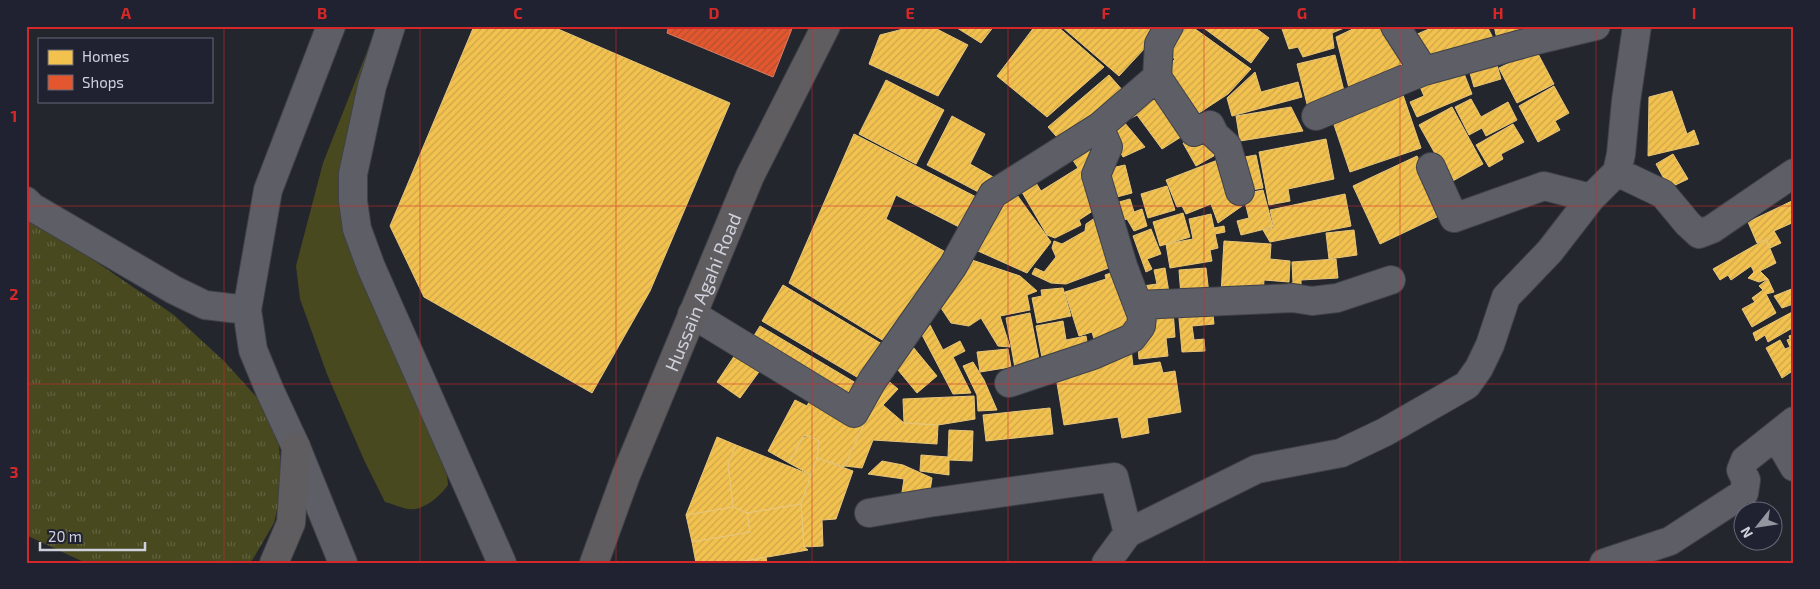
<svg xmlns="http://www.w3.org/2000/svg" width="1820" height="589" font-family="'Exo 2',sans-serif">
  <defs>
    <pattern id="park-tufts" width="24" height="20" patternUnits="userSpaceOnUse" patternTransform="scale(1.25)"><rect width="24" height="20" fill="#48491f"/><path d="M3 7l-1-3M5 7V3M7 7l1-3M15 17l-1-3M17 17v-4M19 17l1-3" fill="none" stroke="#61623f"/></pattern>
    <pattern id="homes-hatch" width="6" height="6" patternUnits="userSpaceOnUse" patternTransform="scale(1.25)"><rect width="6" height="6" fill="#f2c14e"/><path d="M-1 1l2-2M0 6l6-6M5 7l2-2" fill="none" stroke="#cea74c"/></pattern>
    <pattern id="shops-hatch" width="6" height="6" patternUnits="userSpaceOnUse" patternTransform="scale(1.25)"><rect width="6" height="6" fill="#e4572e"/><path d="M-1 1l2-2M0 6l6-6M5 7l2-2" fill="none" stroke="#b25034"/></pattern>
  </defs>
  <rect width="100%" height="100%" fill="#24262e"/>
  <path fill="#48491f" d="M377,26L345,212L447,476L448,485C441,495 423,512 408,509C401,508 393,504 385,502L364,460L327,374L300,299L296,266L323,163Z"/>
  <path fill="url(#park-tufts)" d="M26,214L174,315L225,362L260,401L279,446L282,489L274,523L253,559L249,563H86L26,535Z"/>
  <path fill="url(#homes-hatch)" stroke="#e8c679" d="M474,26H551L730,103L650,291L592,393L424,297L390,226Z
    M915,26H931L968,45L938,96L869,64L880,35Z
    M954,26H994L981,43Z
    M1035,26H1057L1104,67L1047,117L997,76Z
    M1061,26H1151L1158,34L1119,76Z
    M1183,26H1191L1251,69L1228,94L1199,113L1202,117L1192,123L1161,74L1175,59L1164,51Z
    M1201,26H1253L1269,38L1251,63Z
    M1281,26H1349L1332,33L1334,48L1303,57L1298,47L1289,49Z
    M1359,26H1390L1416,69L1350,92L1336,37Z
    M1436,26H1487L1497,46L1428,65L1408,38Z
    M1494,26H1528L1530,35L1498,43Z
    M1536,50L1554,84L1517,103L1499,68Z
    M1335,55L1346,99L1308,108L1297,64Z
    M1495,58L1501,79L1474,87L1468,66Z
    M1460,63L1472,94L1417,117L1410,102L1424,96L1417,80Z
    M1255,72L1261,92L1298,82L1302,97L1232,116L1227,98Z
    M1109,75L1125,93L1064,145L1048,127Z
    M886,80L944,110L916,164L859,134Z
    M1157,85L1192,130L1162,149L1137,115L1124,122L1145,147L1123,157L1106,125Z
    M1554,86L1569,113L1555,121L1560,130L1538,142L1519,106Z
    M1672,91L1687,134L1694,130L1699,144L1648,156L1649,97Z
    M1402,92L1421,148L1350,172L1331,116Z
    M1471,99L1481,117L1508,102L1517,120L1486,136L1482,128L1469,135L1455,107Z
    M1291,107L1303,131L1240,141L1236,116Z
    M1452,107L1483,164L1451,182L1419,125Z
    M952,116L985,134L970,164L995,178L986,196L927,165Z
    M1513,124L1524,142L1501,154L1503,159L1489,167L1476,145Z
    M1206,130L1219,153L1196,166L1183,143Z
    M854,134L982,200L965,230L896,195L886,219L951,255L884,341L789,283Z
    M1093,139L1101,153L1102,205L1079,220L1081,225L1055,238L1047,235L1019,187L1033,178L1041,191L1078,168L1069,154Z
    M1326,139L1334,179L1288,189L1290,201L1269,205L1259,152Z
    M1673,154L1688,179L1669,188L1656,164Z
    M1256,155L1263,188L1246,191L1239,158Z
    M1228,156L1242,206L1218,223L1211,204L1186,214L1182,206L1177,207L1166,180Z
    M1417,156L1445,213L1380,244L1353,186Z
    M1125,165L1132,193L1109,199L1102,170Z
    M1167,186L1175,210L1148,218L1141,194Z
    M1263,190L1273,227L1241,235L1237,221L1249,218L1243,194Z
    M1345,194L1351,226L1270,242L1263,230L1274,228L1270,210Z
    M1017,195L1051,242L1027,273L969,247L994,203Z
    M1130,199L1134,212L1142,209L1147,226L1134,231L1127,219L1114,223L1108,205Z
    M1794,200V222L1774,231L1781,243L1770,248L1766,239L1757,243L1748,222Z
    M1105,211L1119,264L1066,284L1051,283L1032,274L1035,268L1044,272L1056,257L1052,248L1054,241L1062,244L1085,231L1086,224Z
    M1183,213L1190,237L1160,246L1153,222Z
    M1211,214L1214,228L1224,226L1225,232L1215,234L1218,248L1210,250L1212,261L1170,268L1166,244L1193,239L1189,219Z
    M1151,229L1161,254L1147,259L1152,269L1146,272L1133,236Z
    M1354,230L1357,255L1329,259L1326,233Z
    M1766,239L1776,263L1760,271L1768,279L1759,282L1748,278L1754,272L1751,266L1731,280L1728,275L1720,280L1713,269Z
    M1224,241L1271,244L1270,259L1290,261L1289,282L1264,280L1263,296L1221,294Z
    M1336,259L1338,278L1301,280V286L1288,287V284L1293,283L1292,262Z
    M972,260L1020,276L1037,291L1027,295L1030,310L1000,316L1010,347L998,346L981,318L969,326L951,323L937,302Z
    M1165,268L1170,299L1146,303L1143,286L1157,284L1154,270Z
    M1206,268L1209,294L1181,296L1179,270Z
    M1122,269L1137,317L1127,321L1131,335L1096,346L1092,332L1079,336L1065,292L1106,279L1105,275Z
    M1768,279L1774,292L1766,294L1776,313L1752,327L1742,309L1755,302L1752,298L1763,290L1759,286Z
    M783,285L882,344L862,380L762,321Z
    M1063,288L1071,316L1037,323L1032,298L1042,296L1041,290Z
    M1794,288V307L1793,304L1782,308L1774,296Z
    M1212,304L1214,324L1192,326L1194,340L1204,339L1205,351L1182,352L1178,307Z
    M1173,310L1175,337L1166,338L1168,356L1139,359L1137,335L1153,334L1151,311Z
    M1794,311V327L1768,342L1765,335L1756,341L1753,333Z
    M1030,313L1040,364L1015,368L1006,318Z
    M1063,321L1066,340L1086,336L1089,354L1043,363L1036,326Z
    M930,325L943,350L960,341L965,351L953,357L971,393L953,394L920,331Z
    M760,326L861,386L849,408L747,347Z
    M1794,334V370L1782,378L1766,348L1780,340L1785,349L1790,347L1787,340L1790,339L1789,336Z
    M913,347L937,376L917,393L893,364Z
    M1008,349L1011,367L980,372L977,352Z
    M1131,349L1133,366L1160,362L1163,373L1175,371L1181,412L1147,418L1149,433L1122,438L1118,417L1064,425L1055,371Z
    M737,352L761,369L740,398L717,382Z
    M973,362L984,380L997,410L978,411L977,395L963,366Z
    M880,374L898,389L883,405L904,423L938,425L937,444L873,440L862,468L845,466L864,424L858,422Z
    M813,394L864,424L844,467L817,458L819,441L809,436H804L789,463L768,451L795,400L807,406Z
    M974,396L975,419L938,425L904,423L903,399Z
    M1050,408L1053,434L986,441L983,415Z
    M949,430L973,431L972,461L949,460V475L920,471L921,455L948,457Z
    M809,436L819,441L817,458L811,475L789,463L802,438Z
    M717,437L736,445L728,465L733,507L686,515Z
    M736,445L811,475L801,504L747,513L733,507L728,465Z
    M817,458L853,471L836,519L822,520L823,546L804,547L801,504Z
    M882,461L903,465L932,478L928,503L901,499L904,479L868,474Z
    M801,504L804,547L808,550L733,563H696L692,542L750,532L747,513Z
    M733,507L747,513L750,532L692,542L686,515Z
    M766,557L767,563H733Z"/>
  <path fill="url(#shops-hatch)" stroke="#de7c62" d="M669,26H793L773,77L667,33Z"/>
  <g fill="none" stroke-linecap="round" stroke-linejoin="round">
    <defs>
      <path id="minor" d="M331,26L268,190L247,310L253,350L270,391L296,447L343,563
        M391,26L372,86L353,174V201L357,229L371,267L502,563
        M1395,26L1424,71
        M1157,77L1194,132L1210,125L1215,135L1227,146L1240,191
        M1316,116L1424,71L1529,42L1596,26
        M1431,167L1454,218L1544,186L1591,198
        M1617,172L1663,194L1688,224L1699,234L1712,229L1794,173
        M26,201L32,207L174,290L205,305L247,310
        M1138,305L1293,298L1312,301L1337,298L1391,280
        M692,314L854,413L872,381L953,266L993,194L1099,127L1157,77L1159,44L1169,26
        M1009,383L1093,355L1132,338L1141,326L1142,316L1123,266L1096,175L1108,147L1099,127
        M1776,436L1794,467
        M869,513L928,503L1114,477L1128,533
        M1106,563L1128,533L1257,469L1341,453L1385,432L1467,385L1479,368L1490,345L1506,297L1550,251L1591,198L1617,172L1621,154L1626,101L1637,26
        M1604,563L1670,541L1744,493L1746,480L1741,470L1745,460L1794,421"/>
      <g id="major">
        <path d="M274,563L291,523L296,447"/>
        <path id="s1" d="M594,563L626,475L750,176L826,26"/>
      </g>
    </defs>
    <use href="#minor" stroke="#404249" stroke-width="30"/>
    <use href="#major" stroke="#404249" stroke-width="30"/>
    <use href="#minor" stroke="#5e5f66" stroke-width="28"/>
    <use href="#major" stroke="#605d60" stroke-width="28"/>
  </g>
  <path fill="none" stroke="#d62828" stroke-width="1" stroke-opacity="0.55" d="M224,26V563M420,26V563M616,26V563M812,26V563M1008,26V563M1204,26V563M1400,26V563M1596,26V563M26,206H1794M26,384H1794"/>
  <g text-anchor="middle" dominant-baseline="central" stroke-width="5" stroke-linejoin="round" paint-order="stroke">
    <g font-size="19" fill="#cfd1dc" stroke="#202232">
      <text stroke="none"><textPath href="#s1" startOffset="292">Hussain Agahi Road</textPath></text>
    </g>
  </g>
  <rect width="1820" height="589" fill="none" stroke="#202232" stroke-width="55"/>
  <rect x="38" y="38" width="175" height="65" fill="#202232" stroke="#666876"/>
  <rect x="48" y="50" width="25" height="15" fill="#f2c14e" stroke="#666876"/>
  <text x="82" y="62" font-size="15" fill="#cfd1dc">Homes</text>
  <rect x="48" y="75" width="25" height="15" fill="#e4572e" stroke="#666876"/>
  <text x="82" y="88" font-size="15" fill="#cfd1dc">Shops</text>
  <g transform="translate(1758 526) rotate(240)"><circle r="24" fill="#202232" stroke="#666876"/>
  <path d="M0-4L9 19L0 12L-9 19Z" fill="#93959f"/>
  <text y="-8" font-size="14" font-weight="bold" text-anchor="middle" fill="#cfd1dc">N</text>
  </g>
  <path d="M40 542v8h105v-8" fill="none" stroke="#cfd1dc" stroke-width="2.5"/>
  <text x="48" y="542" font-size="15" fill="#cfd1dc" stroke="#202232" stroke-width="4" paint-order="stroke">20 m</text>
  <rect x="28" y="28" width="1764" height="534" fill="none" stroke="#d62828" stroke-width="2"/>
  <g font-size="16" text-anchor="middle" font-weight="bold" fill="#d62828">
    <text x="126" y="19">A</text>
    <text x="322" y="19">B</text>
    <text x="518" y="19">C</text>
    <text x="714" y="19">D</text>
    <text x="910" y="19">E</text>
    <text x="1106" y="19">F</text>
    <text x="1302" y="19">G</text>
    <text x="1498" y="19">H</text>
    <text x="1694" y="19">I</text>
    <text x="14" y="122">1</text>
    <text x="14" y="300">2</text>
    <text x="14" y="478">3</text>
  </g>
</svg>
